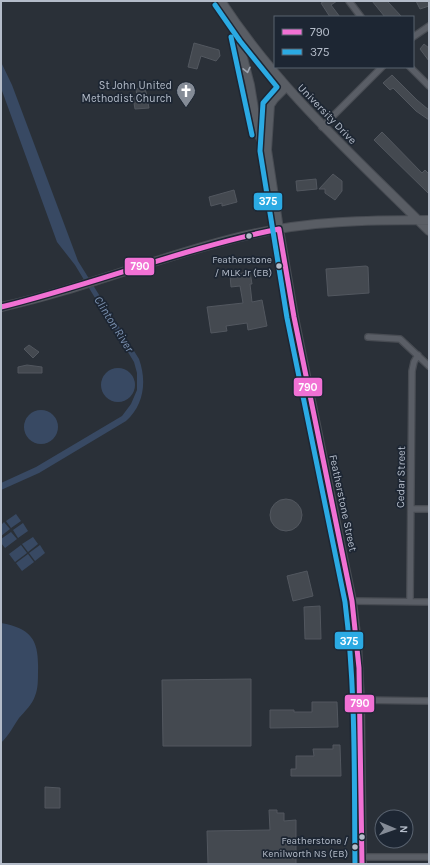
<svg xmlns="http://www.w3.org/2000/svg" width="430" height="865" font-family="Karla,sans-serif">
  <rect width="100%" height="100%" fill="#2a3038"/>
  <path fill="#384963" d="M1,62L12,85L78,261L139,359C147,381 144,405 126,421L39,473L1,490V483L36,467L122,416L131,404L137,390V373L134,362L75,265L57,242L1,88Z
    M101 385a17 17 0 1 1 34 0a17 17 0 1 1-34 0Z
    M24 427a17 17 0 1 1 34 0a17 17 0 1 1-34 0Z
    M16,514L21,521L11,528L6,521Z
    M4,522L10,529L1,536V525Z
    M23,523L28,531L18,538L13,530Z
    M11,532L17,539L5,548L1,543V539Z
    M33,537L38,544L28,552L22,544Z
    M21,545L27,553L15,562L9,554Z
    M40,545L45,553L35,561L29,553Z
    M28,554L34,562L22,571L16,563Z
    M1,623C33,629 39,641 38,672C38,680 38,689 35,696C32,705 25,711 19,718C13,727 9,735 1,743Z"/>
  <path fill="#444950" stroke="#52575f" d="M325,1H337L331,5L340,17H330L321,3Z
    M372,1H387L402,17H385Z
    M416,1H429V6L420,9Z
    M194,43L219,50L220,56L216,61L201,56L197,69L188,67Z
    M424,44L429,48V61L420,49Z
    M392,75L417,100L429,110V120L416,111L393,88L390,90L383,83Z
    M145,87L149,108L135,109L133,97H137L136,89Z
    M382,132L422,173L425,170L429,174V194L374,140Z
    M333,174L342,181V191L335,200L325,193V189H319Z
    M316,179L317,189L297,191L296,181Z
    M234,190L237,202L222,206V203L211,206L209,197Z
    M366,266L368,267L369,293L328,296L326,269Z
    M250,272L252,284H250L252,302L262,300L267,326L248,330L247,323L226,326L227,331L211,333L207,307L243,303L240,286L231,287L230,275Z
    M29,345L39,352L33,358L24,349Z
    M27,365L42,367V373H18V367Z
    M270 515a16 16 0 1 1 32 0a16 16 0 1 1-32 0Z
    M307,571L313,596L293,601L287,576Z
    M320,606L321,639H305L304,607Z
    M251,679V746H163L162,680Z
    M312,702H337L338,727L270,728V710H294V712H312Z
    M333,745H340L341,776H291V769H296V756H314L313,749H333Z
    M45,787L60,788V808H45Z
    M269,810H277V813H284V821L296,820V864H208L207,831L270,830Z"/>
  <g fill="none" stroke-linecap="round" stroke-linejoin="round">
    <defs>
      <path id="street" d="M349,1L361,17
        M413,37L429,26
        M410,67L429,86
        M322,127L382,67
        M368,337L400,339L429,366
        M411,509H429
        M352,601L429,602
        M410,601L412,371L414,362L418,355
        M360,700L429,701
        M362,857H429"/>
      <path id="secondary" d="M221,1C279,90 355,157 429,231
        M235,27L250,85L258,133L266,149
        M286,87L274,99L270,105L267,150L279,229L294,317L352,601L357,642L360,700L362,864
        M1,307C85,289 164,254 248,235C308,221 368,220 429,220"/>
    </defs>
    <use href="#street" stroke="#484c53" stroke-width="8"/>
    <use href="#secondary" stroke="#484c53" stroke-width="10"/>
    <use href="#street" stroke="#5a5e66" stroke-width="5.5"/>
    <use href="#secondary" stroke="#595d64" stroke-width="8"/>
    <defs>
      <path id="bus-1" d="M279,229L294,317L352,601L359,668L362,864
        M1,307C95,284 184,248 279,229"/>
      <path id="bus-2" d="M215,5L240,41L277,87L263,103L260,151L287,318L345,602C356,689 354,777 355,864
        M231,37L252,135"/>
    </defs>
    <use href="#bus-1" stroke="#1d2633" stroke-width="8"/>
    <use href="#bus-2" stroke="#1d2633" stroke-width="8"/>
    <use href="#bus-1" stroke="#f171d4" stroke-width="5"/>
    <use href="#bus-2" stroke="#2baae3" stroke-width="5"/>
  </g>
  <defs><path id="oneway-chevron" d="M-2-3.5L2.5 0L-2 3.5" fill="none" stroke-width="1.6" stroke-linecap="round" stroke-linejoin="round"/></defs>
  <use stroke="#9da4b0" href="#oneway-chevron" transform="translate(247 70) rotate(77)"/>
  <defs>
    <symbol id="church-pin" viewBox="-11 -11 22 30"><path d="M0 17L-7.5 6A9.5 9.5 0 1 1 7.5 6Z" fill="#848b96" stroke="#1d2633"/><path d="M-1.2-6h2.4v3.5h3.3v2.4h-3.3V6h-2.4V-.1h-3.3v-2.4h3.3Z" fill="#fff"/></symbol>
  </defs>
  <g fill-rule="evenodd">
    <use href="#church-pin" x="175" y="80" width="22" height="30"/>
  </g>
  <g fill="#b4bcc9" stroke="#1d2633" stroke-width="1.5">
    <circle cx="249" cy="236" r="3.5"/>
    <circle cx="279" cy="266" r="3.5"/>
    <circle cx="362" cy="837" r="3.5"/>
    <circle cx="355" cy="847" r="3.5"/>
  </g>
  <g text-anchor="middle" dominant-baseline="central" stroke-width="3.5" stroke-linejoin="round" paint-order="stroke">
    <g font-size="10" fill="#b4bcc9" stroke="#1d2633" text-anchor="end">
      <text x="272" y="260">Featherstone<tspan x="272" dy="13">/ MLK Jr (EB)</tspan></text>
      <text x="348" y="841">Featherstone /<tspan x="348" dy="13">Kenilworth NS (EB)</tspan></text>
    </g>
    <g font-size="11" fill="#b4bcc9" stroke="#1d2633" text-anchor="end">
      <text x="172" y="85">St John United<tspan x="172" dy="13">Methodist Church</tspan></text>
    </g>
    <g font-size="11" fill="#b4bcc9" stroke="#1d2633">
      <text transform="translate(327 114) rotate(46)">University Drive</text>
      <text transform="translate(401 477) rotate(-89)">Cedar Street</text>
      <text transform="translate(343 503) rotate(78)">Featherstone Street</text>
    </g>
    <g font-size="12" font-style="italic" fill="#7c92b1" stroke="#1d2633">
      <text transform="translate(114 324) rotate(58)">Clinton River</text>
    </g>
  </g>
  <g stroke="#1d2633" stroke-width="1.5">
    <rect x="253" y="192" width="30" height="19" rx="4" fill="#2baae3"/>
    <rect x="124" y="257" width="31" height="19" rx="4" fill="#f171d4"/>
    <rect x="293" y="377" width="30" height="20" rx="4" fill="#f171d4"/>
    <rect x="334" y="631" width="30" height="19" rx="4" fill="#2baae3"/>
    <rect x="344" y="694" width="31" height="19" rx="4" fill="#f171d4"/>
  </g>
  <g font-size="11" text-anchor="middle" font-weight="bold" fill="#fff">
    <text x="268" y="205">375</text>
    <text x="140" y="270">790</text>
    <text x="308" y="391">790</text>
    <text x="349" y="645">375</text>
    <text x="360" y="707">790</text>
  </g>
  <rect width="430" height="865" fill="none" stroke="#b4bcc9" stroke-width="4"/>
  <rect x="274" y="16" width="140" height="52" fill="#1d2633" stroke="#59626f"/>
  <rect x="282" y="29" width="20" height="6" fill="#f171d4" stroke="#59626f"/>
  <text x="310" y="36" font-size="12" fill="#b4bcc9">790</text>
  <rect x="282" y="49" width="20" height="6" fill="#2baae3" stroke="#59626f"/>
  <text x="310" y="56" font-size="12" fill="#b4bcc9">375</text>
  <g transform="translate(394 829) rotate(92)"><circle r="19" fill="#1d2633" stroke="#59626f"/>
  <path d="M0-3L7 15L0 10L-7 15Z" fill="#848b96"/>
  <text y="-6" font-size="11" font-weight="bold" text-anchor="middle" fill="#b4bcc9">N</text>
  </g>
</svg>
